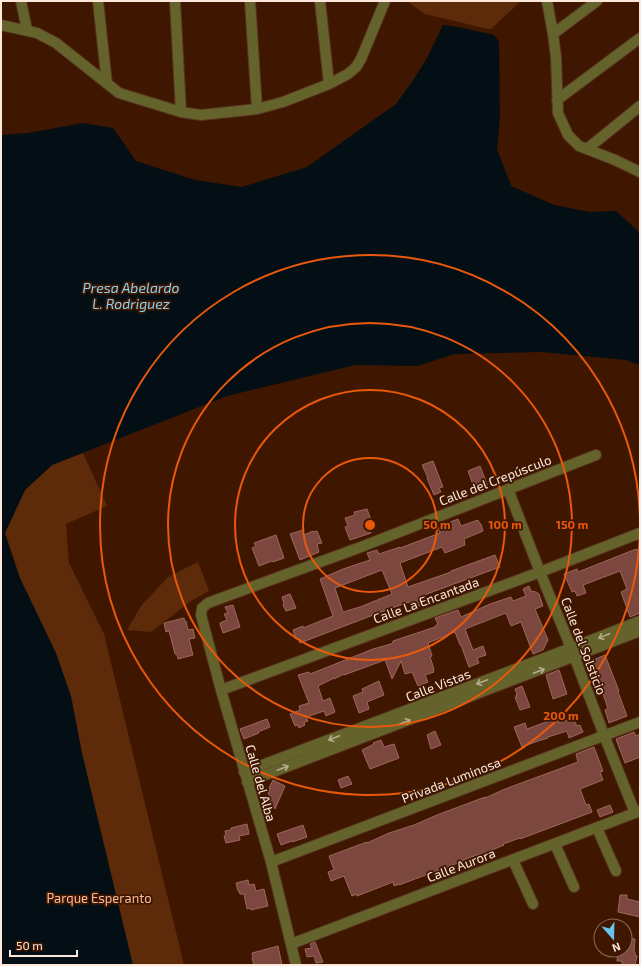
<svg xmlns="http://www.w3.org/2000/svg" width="641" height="966" font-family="'Exo 2',sans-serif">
  <rect width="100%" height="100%" fill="#3f1700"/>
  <path fill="#5d2b09" d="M407,1H521L491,29H488L425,14Z
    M83,453L107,506L66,524L69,563L104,634L184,965H19L5,533L25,490L52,465Z
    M198,562L209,591L191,601L151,632L127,630L141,606L168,577Z"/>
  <path fill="#030f15" d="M443,25L458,27L494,35L499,42L500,117L497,149L511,186L554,205L590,212L616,211L640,233V365L626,360L541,352L455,354L417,366L355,365L227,396L52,465L25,490L5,533L20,578L56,653L71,696L82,753L133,965H1V135L28,133L83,123L113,128L136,161L195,180L242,187L307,167L396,104L414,79L427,58Z"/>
  <path fill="#7b473f" stroke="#9d665d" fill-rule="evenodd" d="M433,461L443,487L439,488L441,492L434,495L427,478H428L422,465Z
    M480,466L488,487L482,489L481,488L475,490L468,471Z
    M367,509L373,525V527L369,528L371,533L350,540L345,527L348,526L345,518L355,515L354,512Z
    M458,519L461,526L478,520L480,524H481L483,531L464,539L465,545L445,553L442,547L400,563L408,587L451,572V571L495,555L500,567L419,597L422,605L412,608L409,602L389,609L300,643L298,638L296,639L293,630L303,626V628L333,616L320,579L343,569L370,560L367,553L377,550L379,554L400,547V548L440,533L438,527ZM382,570L392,594L360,607L343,612L335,588Z
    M303,530L304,535L313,531V532L317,531L322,543L317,544L319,552L300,560L290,534Z
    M276,535L284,558L273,562L272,561L259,566L252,548L256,546L254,543Z
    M636,549V550L640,549V613L630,617L621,592L627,589L620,571L583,585L586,593L577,596L575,591L572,592L564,574L577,569L578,572Z
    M529,586L531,591L536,592L539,594L543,606L535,609L548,640L543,650L533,654L521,622L511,626L506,613L465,629L473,650L483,646L486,655L477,658L479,663L469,667L461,645H460L455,632L428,643L432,656L430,657L434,669H433L434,672L425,675L428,682L418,686L412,672L405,674L401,661L392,679L385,660L344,675V674L334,679V678L318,686L323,701L330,698L335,712L326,716L324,711L306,717L308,721L304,722L305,725L299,728L298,725L295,726L290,714L300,710L299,706L309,703L298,675L309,672L310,674L373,649L391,644L393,642V641L435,627V626L438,624L435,618L458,610L461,617L490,604L511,597L513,601L526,596L523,589Z
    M290,594L296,608L286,611L283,605L284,604L282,597Z
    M233,605L240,627L223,633L220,624V623L227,620L224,614L228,613L225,607Z
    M184,618L185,622L186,621L188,630L193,629L195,638L189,639L193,655L178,659L177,654H175L169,631L166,632L164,623Z
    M605,655L619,691L618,692L627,716L609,723L605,710L608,708L591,661Z
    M559,670L567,694L553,699L546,675Z
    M379,681L384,695L367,702L369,709L359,713L353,696L363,692L362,689Z
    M522,686L530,707L520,710L515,697H517L516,695L517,694L515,689Z
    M557,718L559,723L573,718L577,726L580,725L583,732L569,738L567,731L548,737V738L538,741L522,747L514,727L525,723L527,729Z
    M267,719L270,727L258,732L259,733L244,739L240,729Z
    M435,731L441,745L431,749L427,735Z
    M634,732L636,736L640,734V757L625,763L616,739Z
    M381,740L384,747L394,744L399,758L370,769L362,750L374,744L373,743Z
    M594,747L603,771L600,772L603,780L580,789L586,805L589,804L592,812L520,839V838L503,844L504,845L480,855V854L463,860V861L399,885V884L394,886L393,882L357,896V894L352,896L344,876L331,881L328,872L334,870L329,856L367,842V843L389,833L414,825L437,815L485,797V798L505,789L578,762L576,754Z
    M348,776L352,784L341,788L338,780Z
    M273,780L285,786L275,809L274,806L268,809L266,802L271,799L268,793L270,789L269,788Z
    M610,805L613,812L600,817L597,810Z
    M247,824L249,834L239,836L240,840L226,843L224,836L226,835L225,831L231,830V828Z
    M303,825L307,837L292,842V841L281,845L277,834Z
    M248,880L249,885L254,884L256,891L264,889L268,906L251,910L250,908L247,909L244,894H240L239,891H238L236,883Z
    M620,895H627V899L640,902V917L618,912Z
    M625,938L635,939L634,951L635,952V955L637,956L635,965H622V961H617L618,950L625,951Z
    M315,942L323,962L316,963L314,956L307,957L305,949L312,948L310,944Z
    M278,946L282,965H254L252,958L253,957L252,953Z"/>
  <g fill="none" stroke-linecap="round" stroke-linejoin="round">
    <defs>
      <path id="minor" d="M21,1L27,30
        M98,1L107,84
        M175,1L181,112
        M250,1L257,109
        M320,1L329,84
        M547,1L553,34L556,57L558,113L568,135L579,146L615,160L640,172
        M1,25L37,33L56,43L119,93L181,112L201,115L257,109L283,102L329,84L348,74L356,67L361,59L385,1
        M553,34L597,1
        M557,100L640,38
        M587,149L640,106
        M508,489L540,572L571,648L604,735L635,813
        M221,690L540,572L640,533
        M244,772L571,648L640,621
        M247,782L640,631
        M597,828L616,871
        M555,844L574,887
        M513,860L533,904
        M271,862L640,722
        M291,944L640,811
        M296,965L271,862L221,690L201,615L202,608L208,603L361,547L596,455"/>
    </defs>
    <use href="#minor" stroke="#5a341f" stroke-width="12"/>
    <use href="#minor" stroke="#63632b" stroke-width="10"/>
  </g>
  <defs><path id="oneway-shaft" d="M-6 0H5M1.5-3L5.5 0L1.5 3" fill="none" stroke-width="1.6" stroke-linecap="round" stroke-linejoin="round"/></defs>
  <g stroke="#b8ac8c">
    <use href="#oneway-shaft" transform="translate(604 636) rotate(158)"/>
    <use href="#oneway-shaft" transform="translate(539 671) rotate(-21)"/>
    <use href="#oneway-shaft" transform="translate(482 682) rotate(159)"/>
    <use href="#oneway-shaft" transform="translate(405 722) rotate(-21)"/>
    <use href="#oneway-shaft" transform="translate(334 738) rotate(159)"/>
    <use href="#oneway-shaft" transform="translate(283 768) rotate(-21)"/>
  </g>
  <g fill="none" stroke="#e8590c" stroke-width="2">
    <circle cx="370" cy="525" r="67"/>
    <circle cx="370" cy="525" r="135"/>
    <circle cx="370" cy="525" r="202"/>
    <path d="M640 527A270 270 0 1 1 640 523"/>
  </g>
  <g text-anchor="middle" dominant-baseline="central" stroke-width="3.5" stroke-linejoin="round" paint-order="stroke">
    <g font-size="13" fill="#fee8dc" stroke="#3f1700">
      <text transform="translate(495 480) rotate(-21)">Calle del Crepúsculo</text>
      <text transform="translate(426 600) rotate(-20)">Calle La Encantada</text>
      <text transform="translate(584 646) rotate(69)">Calle del Solsticio</text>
      <text transform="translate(438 685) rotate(-21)">Calle Vistas</text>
      <text transform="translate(451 780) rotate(-21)">Privada Luminosa</text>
      <text transform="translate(261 783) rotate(74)">Calle del Alba</text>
      <text transform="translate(461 865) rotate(-21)">Calle Aurora</text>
    </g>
    <g font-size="13" fill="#f9bb99" stroke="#3f1700">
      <text x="99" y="898">Parque Esperanto</text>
    </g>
    <g font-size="14" font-style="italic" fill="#89d0f2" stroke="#3f1700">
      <text x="131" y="287">Presa Abelardo<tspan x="131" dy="16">L. Rodriguez</tspan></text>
    </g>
  </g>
  <circle cx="370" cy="525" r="6" fill="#e8590c" stroke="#3f1700" stroke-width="2"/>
  <g font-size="12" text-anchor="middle" font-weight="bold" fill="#e8590c" stroke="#3f1700" stroke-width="3.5" stroke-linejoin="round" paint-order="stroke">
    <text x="437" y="529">50 m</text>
    <text x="505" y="529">100 m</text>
    <text x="572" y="529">150 m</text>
    <text x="561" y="720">200 m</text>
  </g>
  <rect width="641" height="966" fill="none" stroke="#fee8dc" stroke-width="4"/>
  <g transform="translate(613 938) rotate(160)"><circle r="19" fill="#3f1700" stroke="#8b6b58"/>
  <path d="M0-3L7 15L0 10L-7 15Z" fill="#66c4ef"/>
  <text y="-6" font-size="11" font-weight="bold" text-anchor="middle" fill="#fee8dc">N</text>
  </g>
  <path d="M10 950v6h67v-6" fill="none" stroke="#fee8dc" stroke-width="2"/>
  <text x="16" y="950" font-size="12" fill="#fee8dc" stroke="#3f1700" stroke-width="3" paint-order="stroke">50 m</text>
</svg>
